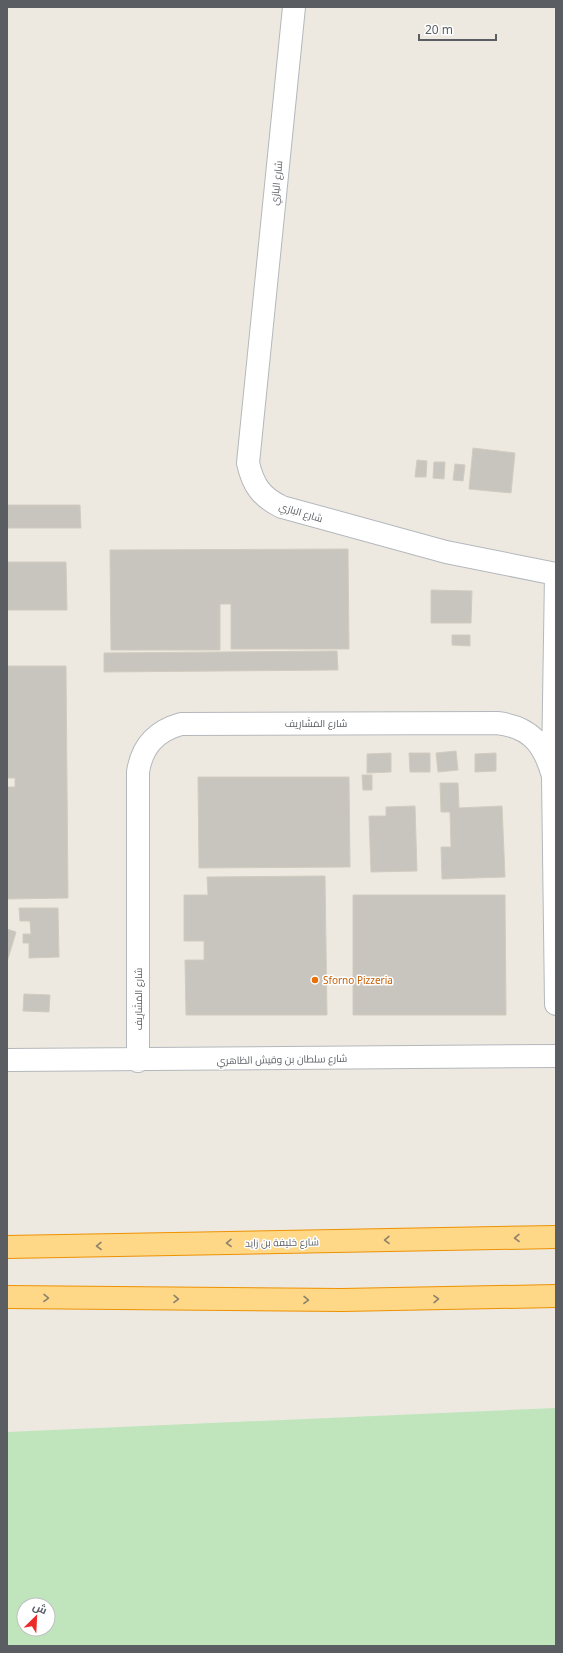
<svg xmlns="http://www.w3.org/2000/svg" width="563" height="1653" font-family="'Noto Sans',Cairo,sans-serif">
  <rect width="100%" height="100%" fill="#ede9e1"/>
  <path fill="#c0e5bd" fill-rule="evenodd" d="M556,1408V1646H7V1432ZM24,1605H48V1629H24Z"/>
  <path fill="#c8c4be" stroke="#d2cbbf" d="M473,448L515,453L511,493L469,489Z
    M417,460L427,461L426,477H415Z
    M434,462H445L444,479L433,478Z
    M455,464L465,465L463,481L453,480Z
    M7,505H80L81,528H7Z
    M348,549L349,649H231V604H220V650H111L110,550Z
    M7,562H66L67,610H7Z
    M431,590L472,591L471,623H431Z
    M452,635H470V646L452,645Z
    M337,651L338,670L104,672V653Z
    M7,666H66L68,898L7,899V787H15V778H7Z
    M456,751L458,770L438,772L436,753Z
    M391,753V772L367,773V754Z
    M409,753H430V772H410Z
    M496,753V771L475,772V754Z
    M362,775H372V790H363Z
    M198,777H349L350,867L199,868Z
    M440,783H458L459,808L502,806L505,877L442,879L441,847H451L450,812H441Z
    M415,806L417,871L371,872L369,816H386V807Z
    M325,876L327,1015H186L185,960H204V941H184V895H208L207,877Z
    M353,895H505L506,1015H353Z
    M19,908H58L59,957L29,958V943H23V934H31L30,921H20Z
    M7,929L16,932L7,962Z
    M24,994L50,995L49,1012L23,1011Z"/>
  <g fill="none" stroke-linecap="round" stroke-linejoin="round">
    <defs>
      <path id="street" d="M294,7L248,463C253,485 261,497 282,507L446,552L556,574
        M553,767L556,574
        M7,1060L556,1056
        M138,1061V772C142,746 156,731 181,724L497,723C531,727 544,744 553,776L556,1004"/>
      <path id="highway" d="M7,1247L556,1237
        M7,1297L342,1300L556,1296"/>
    </defs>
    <use href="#street" stroke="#b4b8bc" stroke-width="24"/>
    <use href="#highway" stroke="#ee9200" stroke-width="24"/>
    <use href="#street" stroke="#fff" stroke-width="22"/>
    <use href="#highway" stroke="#fed787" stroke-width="22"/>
  </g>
  <defs><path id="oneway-chevron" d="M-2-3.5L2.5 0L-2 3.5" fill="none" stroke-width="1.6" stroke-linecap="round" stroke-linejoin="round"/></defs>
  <g stroke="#8b826d">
    <use href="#oneway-chevron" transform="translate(517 1238) rotate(179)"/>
    <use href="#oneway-chevron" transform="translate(387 1240) rotate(179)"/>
    <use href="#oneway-chevron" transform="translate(229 1243) rotate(179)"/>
    <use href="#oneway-chevron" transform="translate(99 1246) rotate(179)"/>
    <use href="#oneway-chevron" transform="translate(46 1298) rotate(1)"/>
    <use href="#oneway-chevron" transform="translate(176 1299) rotate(1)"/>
    <use href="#oneway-chevron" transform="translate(436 1299) rotate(-1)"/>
    <use href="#oneway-chevron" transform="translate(306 1300) rotate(1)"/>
  </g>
  <circle fill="#e8710a" stroke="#fff" stroke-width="1.5" cx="315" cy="980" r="4"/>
  <g text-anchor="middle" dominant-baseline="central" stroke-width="3" stroke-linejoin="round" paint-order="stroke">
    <g font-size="10" fill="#5a5e62" stroke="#fff">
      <text transform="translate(276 183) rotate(-84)">شارع البازي</text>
      <text transform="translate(301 512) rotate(17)">شارع البازي</text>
      <text x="316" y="723">شارع المَشَارِيف</text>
      <text transform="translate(138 999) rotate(-90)">شارع المَشَارِيف</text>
      <text transform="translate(282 1059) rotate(-1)">شارع سلطان بن وقيش الظاهري</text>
      <text transform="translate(282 1242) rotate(-1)">شارع خليفة بن زايد</text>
    </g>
    <g font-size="10" fill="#c56008" stroke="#fff" text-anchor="start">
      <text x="323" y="980">Sforno Pizzeria</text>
    </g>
  </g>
  <rect width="563" height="1653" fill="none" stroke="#5a5e62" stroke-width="16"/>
  <g transform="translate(36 1617) rotate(24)"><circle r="19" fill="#ffffff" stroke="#bdbfc0"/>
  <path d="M0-3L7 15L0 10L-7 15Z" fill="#eb2a29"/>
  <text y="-6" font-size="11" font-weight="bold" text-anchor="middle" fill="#5a5e62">ش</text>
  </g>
  <path d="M419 34v6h77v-6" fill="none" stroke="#5a5e62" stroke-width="2"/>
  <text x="425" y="34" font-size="12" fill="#5a5e62" stroke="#ffffff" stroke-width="3" paint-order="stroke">20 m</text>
</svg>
